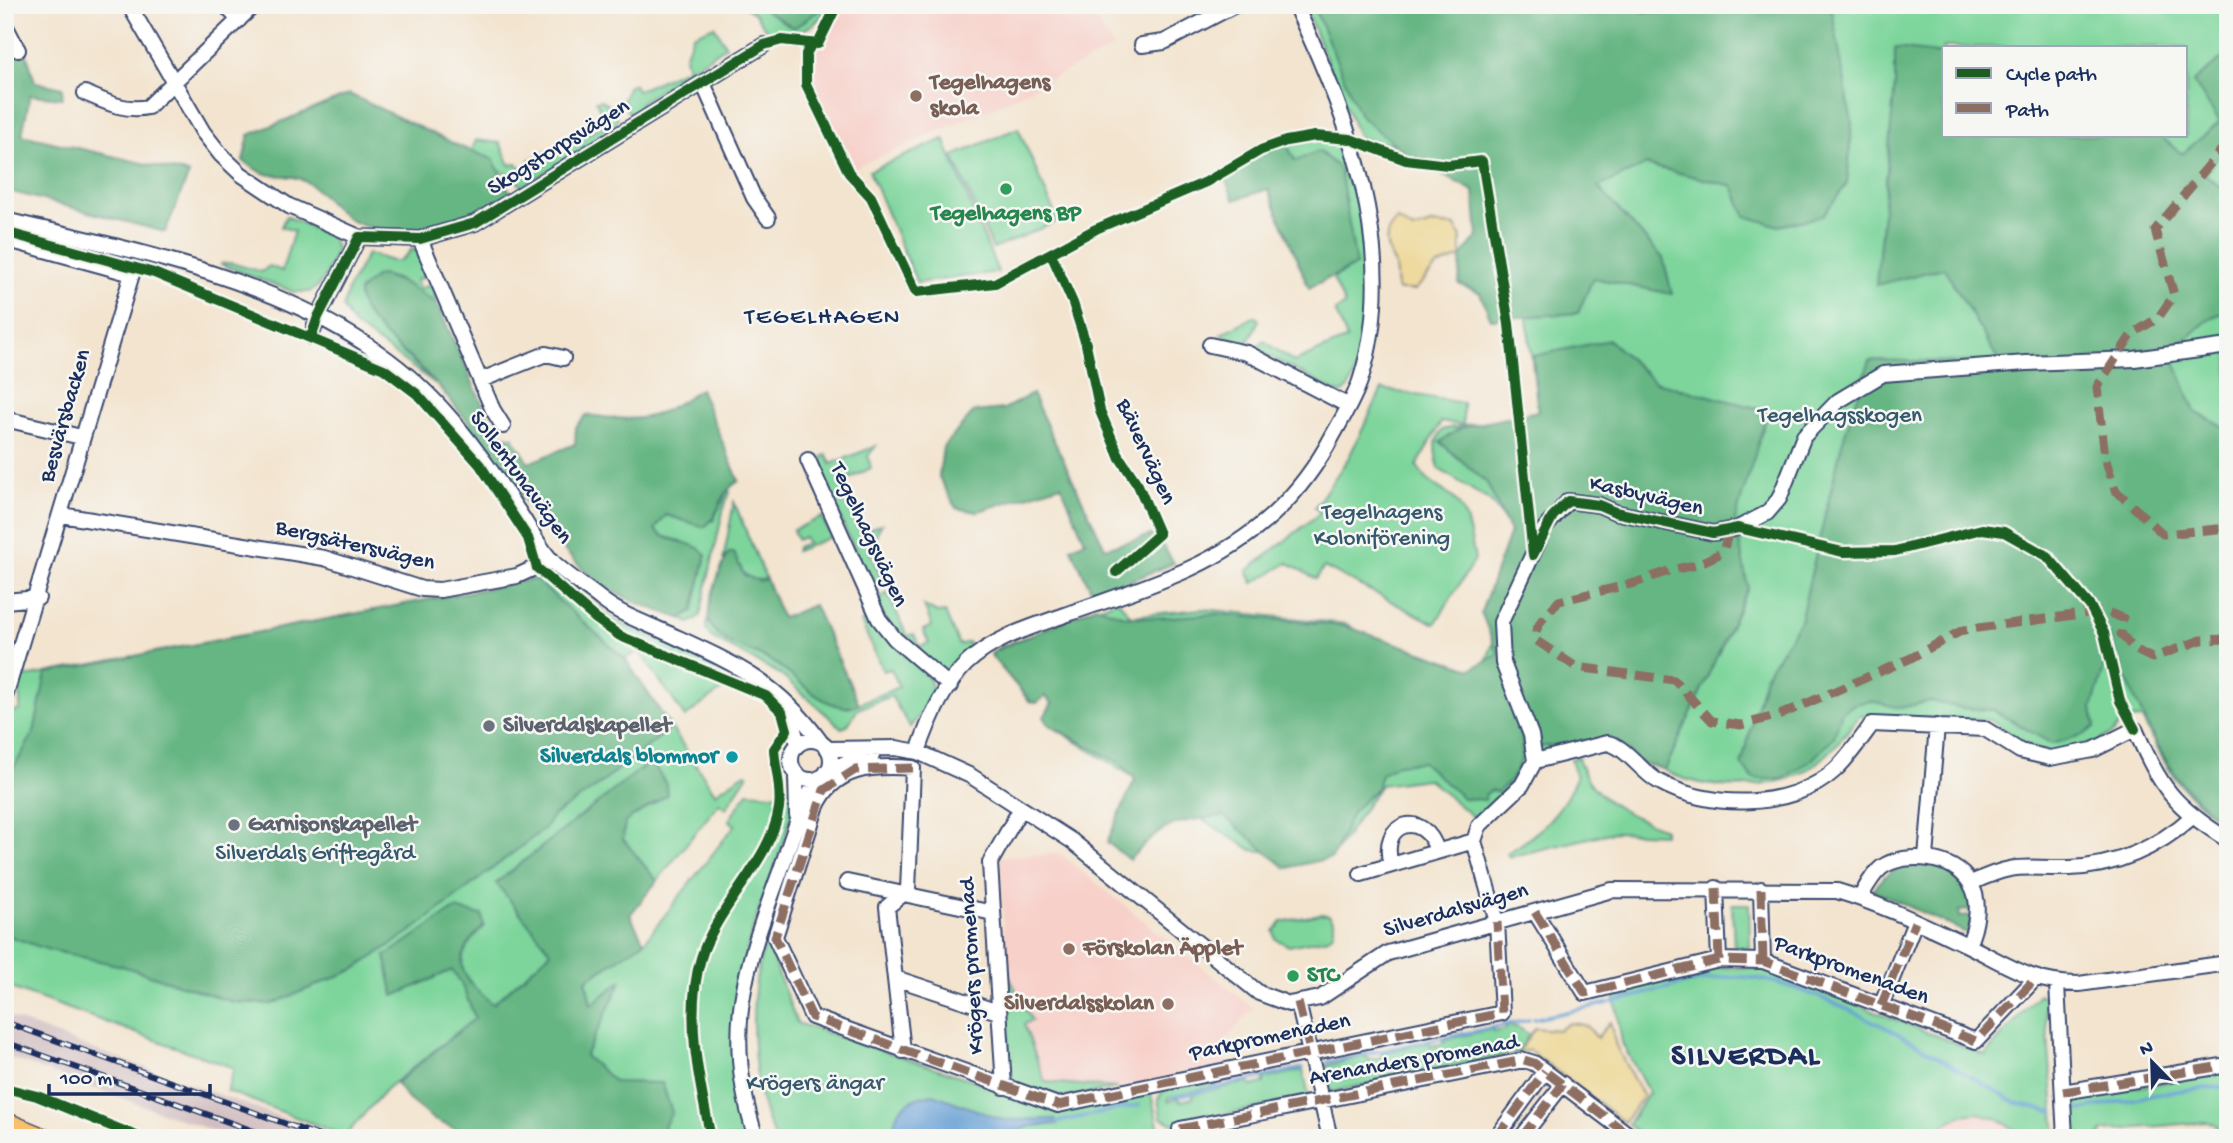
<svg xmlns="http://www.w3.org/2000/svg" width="2233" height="1143" font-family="'Gochi Hand',sans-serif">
  <rect width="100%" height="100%" fill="#f6f6f2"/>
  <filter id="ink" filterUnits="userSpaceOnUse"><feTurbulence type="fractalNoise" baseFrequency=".0143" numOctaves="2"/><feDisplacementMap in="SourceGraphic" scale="14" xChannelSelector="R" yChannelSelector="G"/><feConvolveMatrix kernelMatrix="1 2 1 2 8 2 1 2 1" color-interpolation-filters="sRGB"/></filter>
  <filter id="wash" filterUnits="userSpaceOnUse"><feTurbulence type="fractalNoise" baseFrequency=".00686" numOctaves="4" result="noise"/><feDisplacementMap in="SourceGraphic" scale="28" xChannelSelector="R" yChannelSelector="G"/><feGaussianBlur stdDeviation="1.57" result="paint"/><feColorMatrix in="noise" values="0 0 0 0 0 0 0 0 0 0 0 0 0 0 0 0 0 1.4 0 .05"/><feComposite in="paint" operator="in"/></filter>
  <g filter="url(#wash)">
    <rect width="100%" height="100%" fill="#f3e4cf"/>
    <path fill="#f7d0c9" d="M842,5H1045L1096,21L1113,48L992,108L853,168L812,85L808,65Z
      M1059,853L1253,1008L1223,1044L1227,1068L1117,1088L1045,1083L1024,1023L1031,1020L1006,971L1000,857Z
      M1978,1113L1997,1118L2027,1138H1924L1961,1115Z"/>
    <path fill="#d2bec1" d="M5,1015L82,1045L339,1138H233L5,1056Z"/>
    <path fill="#7dd59b" stroke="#4c827c" stroke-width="2" fill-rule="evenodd" d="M741,5H828C816,32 796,33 770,35L754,13Z
      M1304,5H2228V825C2178,794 2168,769 2142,719L2124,720L2113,733L2095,743L2050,753L2030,747L1990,720L1859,716C1846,733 1833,751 1816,764C1779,792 1713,792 1671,774C1652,765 1641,750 1628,734L1528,756L1520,776L1474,818L1428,779L1380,785L1337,850L1289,868L1282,853L1252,850L1054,728L1053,703L1045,695L1036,703L1030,702L991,655L997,648L1118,600L1131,616L1203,609L1347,624L1396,662L1477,683L1524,568L1514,533L1490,501L1439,469C1435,453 1432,444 1442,430L1463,425L1441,422L1417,466C1428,485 1438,485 1453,498C1468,511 1471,541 1475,559L1435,624L1324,567L1316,579L1288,563L1253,583L1247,571L1320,513L1315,507L1349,457L1382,389L1463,403V425L1539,421L1509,167L1359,138ZM1944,47H2186V135H1944Z
      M714,26L726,46L640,103L645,113L636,115L627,111L623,100L628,87L634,84L637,91L688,68L685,57L693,35Z
      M601,100L614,109L618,119L614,129L523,186L472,150L476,140L500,143L510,165L517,163L520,168L530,164L529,160L606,125L596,101Z
      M1018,128L1058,221L993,249L953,156Z
      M944,139L998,272L917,283L869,171Z
      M1319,139L1342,141C1367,174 1378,367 1343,393H1338L1256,349L1264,341L1294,362L1347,339L1335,311L1345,305L1333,278L1356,265L1286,144Z
      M286,216L330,236L335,244L336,252L325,277L317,287L309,292H294L220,264L231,263L262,272L269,266L282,271L294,231L281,227Z
      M412,249L419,252L428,276L416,280L419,289L432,284L437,304C416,295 400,273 376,276L364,310L382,333L437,385L353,324L343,308L348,289L367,254C390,257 394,271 412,249Z
      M1255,316L1259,320L1249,340L1241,346L1221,334Z
      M876,446L868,456L871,468L841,483L862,532L882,524L876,534V545L868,548L885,586L871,588L821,475L823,456L827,455L831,464Z
      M728,488L730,493L725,502L700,616L690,623L680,618L693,611L696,597L682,541L661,536L655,529L666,515L693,521H713Z
      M734,502L766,579C746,584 738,567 729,553L723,561Z
      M822,517L831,537L796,551L797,547L807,543L804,537L797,540L793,530Z
      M551,573L563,576L612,619L726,668L729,672L727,686L685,717L639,651L625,659L715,793L745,773L748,774L726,808L719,803L657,881L647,871L516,986L386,1089L345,1136L227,1091L234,1068L5,986V713L20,710V678L535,579Z
      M888,593L907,636L914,634L920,647L929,643L923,630L932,626L924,606L937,613L945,612L959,645L968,642L972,651L952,669L944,672C922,655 882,628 877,600Z
      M708,619L713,629L731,643L776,663L817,696L848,708L899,687L891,669L883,671L861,622L869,619L929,678L935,696L910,727L891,696L858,709L847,726L842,728L780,674L711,637L706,629Z
      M1578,757C1589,799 1627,814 1664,829V834L1614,832L1509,857L1507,853C1536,837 1565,809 1576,777L1571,759Z
      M748,792L795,796C790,831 775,864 763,898C734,981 722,1052 750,1138H666L662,1128L584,1056L621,982L591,1005L586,980L644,942L735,825L729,820Z
      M1732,904H1749L1750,948L1734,947Z
      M1320,914L1329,915L1334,921V932L1328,938L1289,946L1276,939L1274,931L1282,922Z
      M766,942L797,1023L1058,1108L1150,1089L1159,1130L1157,1138H775C750,1089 746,993 766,942Z
      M1719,967L1768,969L1985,1055L2039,994L2045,998L2056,1138H2027L1997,1118L1978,1113L1961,1115L1924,1138H1644L1628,1124L1649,1093L1622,1043L1614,993Z
      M1006,971L1032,1021L1024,1024L1045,1082L1117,1088L1057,1100L1011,1082L1003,974Z
      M1506,1026L1517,1027L1529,1034L1518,1053L1331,1092L1325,1066L1367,1056L1369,1060L1382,1057L1381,1053L1430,1042L1431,1046L1444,1043L1443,1040L1493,1029L1494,1032L1506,1029Z
      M1303,1070L1309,1097L1176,1125L1161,1118L1158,1099L1164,1089L1215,1080L1216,1085L1168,1098L1169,1102L1178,1097L1180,1101L1193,1098V1094L1249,1082L1251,1086L1264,1083V1079Z
      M2228,1072V1132L2223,1133L2214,1123L2206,1122L2103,1131L2098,1138H2073L2071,1097Z"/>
    <path fill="#66b683" stroke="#407270" stroke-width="2" d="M757,5H827L794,28Z
      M1313,5H1640L1642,12L1678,13L1728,5H1831L1852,123L1847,184L1822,216L1779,226L1745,216L1733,186L1646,165L1598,187L1663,258L1672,294L1593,278L1578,313L1491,319L1480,293L1459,284L1461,257L1478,236L1474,191L1415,161L1360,116Z
      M24,45L35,82L63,88L62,98L30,95L22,135L189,174L165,232L5,190V65Z
      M1895,48L1944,54V135H2159L2182,154L2220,122L2193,82L2224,57L2228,60V143L2205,174L2228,194V311L2212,317L2171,351L2195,412L2228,429V824C2158,783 2134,690 2102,620L2104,668L2092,708L2095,726L2085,734L2052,744L1993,710L1962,708L1931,701L1900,708L1870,701L1855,704L1842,712L1834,737L1813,759L1782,779H1754L1741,765L1765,676L1800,621L1842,443L1870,360L2000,363L1944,268L1876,285L1895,83Z
      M349,94L461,147L493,159L511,194C468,217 413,243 362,225C337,217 327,196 308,183C294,174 281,177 266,174C258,172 250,165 243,161L249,135Z
      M1286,144L1295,161L1319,151L1340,169L1356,265L1309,288L1268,189L1234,200L1225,179L1262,152Z
      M383,275L406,284L437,304L489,419C496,428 501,438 513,437L529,463L575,444L576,427L586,415C645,422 651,422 700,389L739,481C717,494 721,516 704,527L666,515L655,529C668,545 692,538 706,555L693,611L680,618C647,607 612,596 585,571C522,513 485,432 424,371C406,352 356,319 359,291L376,276Z
      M1609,340L1655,382L1768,411L1735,520L1748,588L1665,770L1640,762L1609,738L1539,747L1523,739C1523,763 1517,777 1497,792L1491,790L1485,795V800L1463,798L1422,762L1398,764L1381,774L1377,788L1353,811L1332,858L1286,868L1224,816C1171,822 1167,821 1129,860L1107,842L1135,779L1120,763L1049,725L1044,717L1052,703L1045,696L1037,703L1031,702L993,658L992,652L1096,606L1124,616L1152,618L1218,614L1345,626L1471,669L1498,654L1481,612L1510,532L1487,483L1440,442L1460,428L1538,411L1533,356Z
      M1032,394L1105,548L1155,534L1174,563L1094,596L1071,548L1085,541L1061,485L976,512L956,508L939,477L943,447L974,412L1004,409Z
      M729,553H734L744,575L759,581L766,579L782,618L814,605L859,704C849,708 844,708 833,704C808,695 790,670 766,658C749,649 713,642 709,620C706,606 721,565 729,553Z
      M535,579L625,659L671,728L595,788L553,816L545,828L417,927L355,969L272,1004L233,1002L122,966L46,949L6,935L5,783L34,732L46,673Z
      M651,761L666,784L667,795L625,822L623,839L657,881L630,915L644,942L586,980L591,1005L622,980L585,1056L615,1082L662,1083L672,1112L663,1128L666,1138H477L434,1120L408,1099L396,1083L475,1018L461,983L452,970L394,996L385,956L455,909L482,915L484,926C449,960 459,976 493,1004L551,952L496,883Z
      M1930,862C1957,877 1964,879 1972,910L1959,911V917L1972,916L1969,934L1873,890C1887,867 1906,866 1930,862Z"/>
    <path fill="#eeda9e" stroke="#84847e" stroke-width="2" d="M1397,220L1413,230L1431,224L1455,226L1461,238V257L1437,266L1415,290H1398C1394,281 1398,269 1393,261C1385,246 1382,233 1397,220Z
      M1610,1022L1616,1046L1643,1097L1624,1122L1529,1050L1518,1053L1535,1028L1558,1030L1570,1023L1578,1024L1587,1026L1597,1038Z"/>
    <path fill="#659ed4" stroke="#406699" stroke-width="2" d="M933,1094L1003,1120L1055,1119L1057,1124L1032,1126L997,1138H897C887,1111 910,1097 933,1094Z"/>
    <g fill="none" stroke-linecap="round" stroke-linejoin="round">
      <path stroke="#659ed4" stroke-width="3.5" d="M1613,1002C1652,993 1697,977 1738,977C1800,977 1913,1040 1966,1074
        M1534,1019L1609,1003
        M1327,1062L1529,1020
        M1970,1076L2016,1103L2054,1112
        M1173,1097L1303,1068
        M2074,1111L2169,1092L2228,1086
        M1057,1122L1139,1105"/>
    </g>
  </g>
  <g filter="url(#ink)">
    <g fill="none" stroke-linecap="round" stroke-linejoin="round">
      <defs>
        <path id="minor" d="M129,5L203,132L221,155L241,174L289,206L359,237L420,239L475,223L764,45
          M225,5L239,20
          M5,25L18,50
          M1142,45L1164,42L1235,5
          M703,83L754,198L768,218
          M85,93C106,102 125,112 148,107L254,5
          M5,220C156,256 336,289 444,411C471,441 494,474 516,508C528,525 538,546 552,561C566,575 586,587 602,600C620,614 642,622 663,631C730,662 775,679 820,741
          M5,239L132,274L5,697
          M420,239L493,410L503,426
          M311,337L318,317L359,237
          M1210,345L1247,353L1349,406
          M481,380L546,354L563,358
          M5,419L81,437
          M808,460L879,619L895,639L950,686
          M61,515L324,558L422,589L440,590L517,576L552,560
          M5,601L38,598
          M788,708L798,744
          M791 760a20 20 0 1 1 40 0a20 20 0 1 1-40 0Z
          M828,749L896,748L918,752L971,776L1072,841L1259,993L1289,1004L1320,998L1388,953L1612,890L1837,891C1881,904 1924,925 1965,944C2006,964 2032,984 2079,984L2228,963
          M918,752C928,722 944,686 966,664C993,638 1031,627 1065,615C1107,600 1149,587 1189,569C1254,539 1300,498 1333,435C1343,417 1355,398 1361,378C1400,253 1349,117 1295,5
          M1535,761L1607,743C1626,746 1641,772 1658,781C1707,810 1792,810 1835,770C1849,757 1861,739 1872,724L1985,729L2020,751L2050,758L2093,750L2135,729C2161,788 2172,805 2228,840
          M827,771L850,761L872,756
          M796,774L797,815
          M1926,857L1937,726
          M1391,864C1378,821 1425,809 1437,851
          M1361,874L1474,841
          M847,882L993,913
          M1971,883C2018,861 2021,869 2070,868C2117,866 2157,848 2192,817
          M1716,888L1719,960
          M1761,889L1763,961
          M1860,898C1866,887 1872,875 1882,867C1907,851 1953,856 1970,883C1982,901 1976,928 1968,945
          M1535,912L1585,993L1719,960L1763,961L1976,1041L2034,980
          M895,978L998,1012
          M2057,984L2065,1138
          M1298,1002L1330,1138
          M1881,1006L1915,922
          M903,1051L887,907L908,890L913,768C873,765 834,766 816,808L775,937L812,1017L1058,1105L1502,1013L1497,922L1474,841L1479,826L1522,785L1535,761L1531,735L1503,663L1501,622L1545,528L1568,501L1599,505L1615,512L1713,533L1738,528L1767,513L1779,499L1804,436L1838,401L1883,374L2026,363L2134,359L2228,346
          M1004,1087L990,863L1021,808
          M2063,1092L2228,1065
          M1180,1129L1524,1060L1534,1063L1633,1138
          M756,1138C722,1035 744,969 780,872C791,841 800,806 819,778
          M1496,1138L1545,1071
          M1521,1138L1563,1084"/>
        <path id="highway" d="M5,1123L41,1138"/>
      </defs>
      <use href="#minor" stroke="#3b4a6f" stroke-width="18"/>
      <use href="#highway" stroke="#3b4a6f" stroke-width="24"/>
      <use href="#minor" stroke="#fff" stroke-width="14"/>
      <use href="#highway" stroke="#f7c06c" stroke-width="21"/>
      <defs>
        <path id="rail" d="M5,1022L325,1138
          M5,1042L273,1138"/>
      </defs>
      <use href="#rail" stroke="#1b2f5e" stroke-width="6"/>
      <use href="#rail" stroke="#f6f6f2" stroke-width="3.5" stroke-dasharray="10" stroke-linecap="butt"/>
      <path stroke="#8d6e63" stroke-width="9" stroke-dasharray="18 9" stroke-linecap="butt" d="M2228,142L2155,230L2174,295L2158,318L2132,334L2097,387L2105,457L2115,490L2163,534L2228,528
        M1729,530L1723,552L1696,565L1671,570L1635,583L1559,601L1541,621L1536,631L1537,641L1576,667L1674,680L1712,721L1741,725L1780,715L1909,659L1963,630L2104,611L2123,618L2121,634L2134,649L2152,658L2201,640L2228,639
        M913,768L855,770L824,790L775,937L812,1017L1058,1105L1502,1013L1497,922
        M1716,888L1719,960
        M1761,889L1763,961
        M1535,912L1585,993L1719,960L1763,961L1976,1041L2034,980
        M1298,1002L1309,1047
        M1881,1006L1915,922
        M2063,1092L2228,1065
        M1180,1129L1524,1060L1534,1063L1633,1138
        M1496,1138L1545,1071
        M1521,1138L1563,1084"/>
      <defs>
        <path id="cycleway" d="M812,43L806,54V84L849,173L871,197L916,292L995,283L1096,229L1206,182L1261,150L1286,141L1315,136L1350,139L1406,160L1448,165L1482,161L1509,324L1533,555
          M5,232L154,273L384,369L417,394L480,465L528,538L537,568L596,619L620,636L766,696L782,712L787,730L774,749C775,769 782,788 779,808C772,860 716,907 701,958C684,1014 699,1082 711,1138
          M1051,254L1073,303L1086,344L1100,411L1120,458L1138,485L1159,534L1116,572
          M311,337L318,317L359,237L420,239L475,223L764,45L782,40L818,44L837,5
          M1533,555L1553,516L1568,501L1599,505L1615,512L1713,533L1738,528L1843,552L1895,551L1982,529L2004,532L2047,556L2090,606L2104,633L2120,701L2135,729
          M5,1088L37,1096L141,1138"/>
      </defs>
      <use href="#cycleway" stroke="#f6f6f2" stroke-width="15"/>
      <use href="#cycleway" stroke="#1b5e20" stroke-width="10"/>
    </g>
  </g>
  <g fill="#8d6e63" stroke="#f6f6f2" stroke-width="2.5">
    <circle cx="916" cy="96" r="7"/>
    <circle cx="1069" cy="949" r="7"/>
    <circle cx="1168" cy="1004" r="7"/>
  </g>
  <g fill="#2e9e5b" stroke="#f6f6f2" stroke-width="2.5">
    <circle cx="1006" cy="189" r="7"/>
    <circle cx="1293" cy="976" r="7"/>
  </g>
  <g fill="#6b7280" stroke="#f6f6f2" stroke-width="2.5">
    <circle cx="489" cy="726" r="7"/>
    <circle cx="234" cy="825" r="7"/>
  </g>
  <circle fill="#0f9aa8" stroke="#f6f6f2" stroke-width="2.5" cx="732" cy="757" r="7"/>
  <g text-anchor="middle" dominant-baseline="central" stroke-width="5" stroke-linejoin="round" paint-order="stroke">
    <g font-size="23" font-weight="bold" fill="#785e54" stroke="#f6f6f2" text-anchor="start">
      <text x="930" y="83">Tegelhagens<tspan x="930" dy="26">skola</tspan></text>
      <text x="1083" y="949">Förskolan Äpplet</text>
      <text x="1154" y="1004" text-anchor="end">Silverdalsskolan</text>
    </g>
    <g font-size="23" fill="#1b2f5e" stroke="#f6f6f2">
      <text transform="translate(559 148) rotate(-32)">Skogstorpsvägen</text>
      <text transform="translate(66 416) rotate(-74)">Besvärsbacken</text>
      <text transform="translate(1145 452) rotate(65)">Bävervägen</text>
      <text transform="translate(520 478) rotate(54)">Sollentunavägen</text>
      <text transform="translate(1646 497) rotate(13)">Kasbyvägen</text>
      <text transform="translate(868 535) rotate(65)">Tegelhagsvägen</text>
      <text transform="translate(355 546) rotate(13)">Bergsätersvägen</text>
      <text transform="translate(1456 911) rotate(-16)">Silverdalsvägen</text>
      <text transform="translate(973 966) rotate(-93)">Krögers promenad</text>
      <text transform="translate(1851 971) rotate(20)">Parkpromenaden</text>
      <text transform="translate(1270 1038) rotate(-12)">Parkpromenaden</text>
      <text transform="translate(1414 1061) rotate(-10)">Arenanders promenad</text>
    </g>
    <g font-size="23" font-weight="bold" fill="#27864d" stroke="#f6f6f2">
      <text x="1006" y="214">Tegelhagens BP</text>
      <text x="1307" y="976" text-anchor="start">STC</text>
    </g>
    <g font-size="23" fill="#34586d" stroke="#f6f6f2">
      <text x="1840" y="416">Tegelhagsskogen</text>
      <text x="1382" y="513">Tegelhagens<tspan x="1382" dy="26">Koloniförening</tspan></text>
      <text x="315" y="854">Silverdals Griftegård</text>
      <text x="815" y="1084">Krögers ängar</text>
    </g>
    <g font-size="23" font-weight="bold" fill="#5b616d" stroke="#f6f6f2" text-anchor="start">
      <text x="503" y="726">Silverdalskapellet</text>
      <text x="248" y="825">Garnisonskapellet</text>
    </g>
    <g font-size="23" font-weight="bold" fill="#0d838f" stroke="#f6f6f2" text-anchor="end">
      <text x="718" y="757">Silverdals blommor</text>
    </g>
    <g font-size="24" letter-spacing="2" fill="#1b2f5e" stroke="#f6f6f2">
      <text x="823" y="318">TEGELHAGEN</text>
    </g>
    <g font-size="30" font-weight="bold" letter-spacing="2" fill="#1b2f5e" stroke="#f6f6f2">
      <text x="1746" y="1058">SILVERDAL</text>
    </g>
  </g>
  <rect width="2233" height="1143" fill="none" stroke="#f6f6f2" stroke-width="28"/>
  <rect x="1942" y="46" width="245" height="91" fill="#f6f6f2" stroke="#9ea6b7" stroke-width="2"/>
  <rect x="1956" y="68" width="35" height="10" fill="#1b5e20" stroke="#9ea6b7" stroke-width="2"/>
  <text x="2006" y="80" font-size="21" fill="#1b2f5e">Cycle path</text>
  <rect x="1956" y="103" width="35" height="10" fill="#8d6e63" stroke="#9ea6b7" stroke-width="2"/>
  <text x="2006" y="116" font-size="21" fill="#1b2f5e">Path</text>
  <g transform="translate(2152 1062) rotate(337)" stroke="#f6f6f2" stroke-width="5" paint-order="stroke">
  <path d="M0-5L12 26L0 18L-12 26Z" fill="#1b2f5e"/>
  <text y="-10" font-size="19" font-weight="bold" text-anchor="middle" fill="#1b2f5e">N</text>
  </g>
  <path d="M49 1084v10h161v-10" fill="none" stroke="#1b2f5e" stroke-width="3.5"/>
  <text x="60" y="1084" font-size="21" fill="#1b2f5e" stroke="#f6f6f2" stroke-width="5" paint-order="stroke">100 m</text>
</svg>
